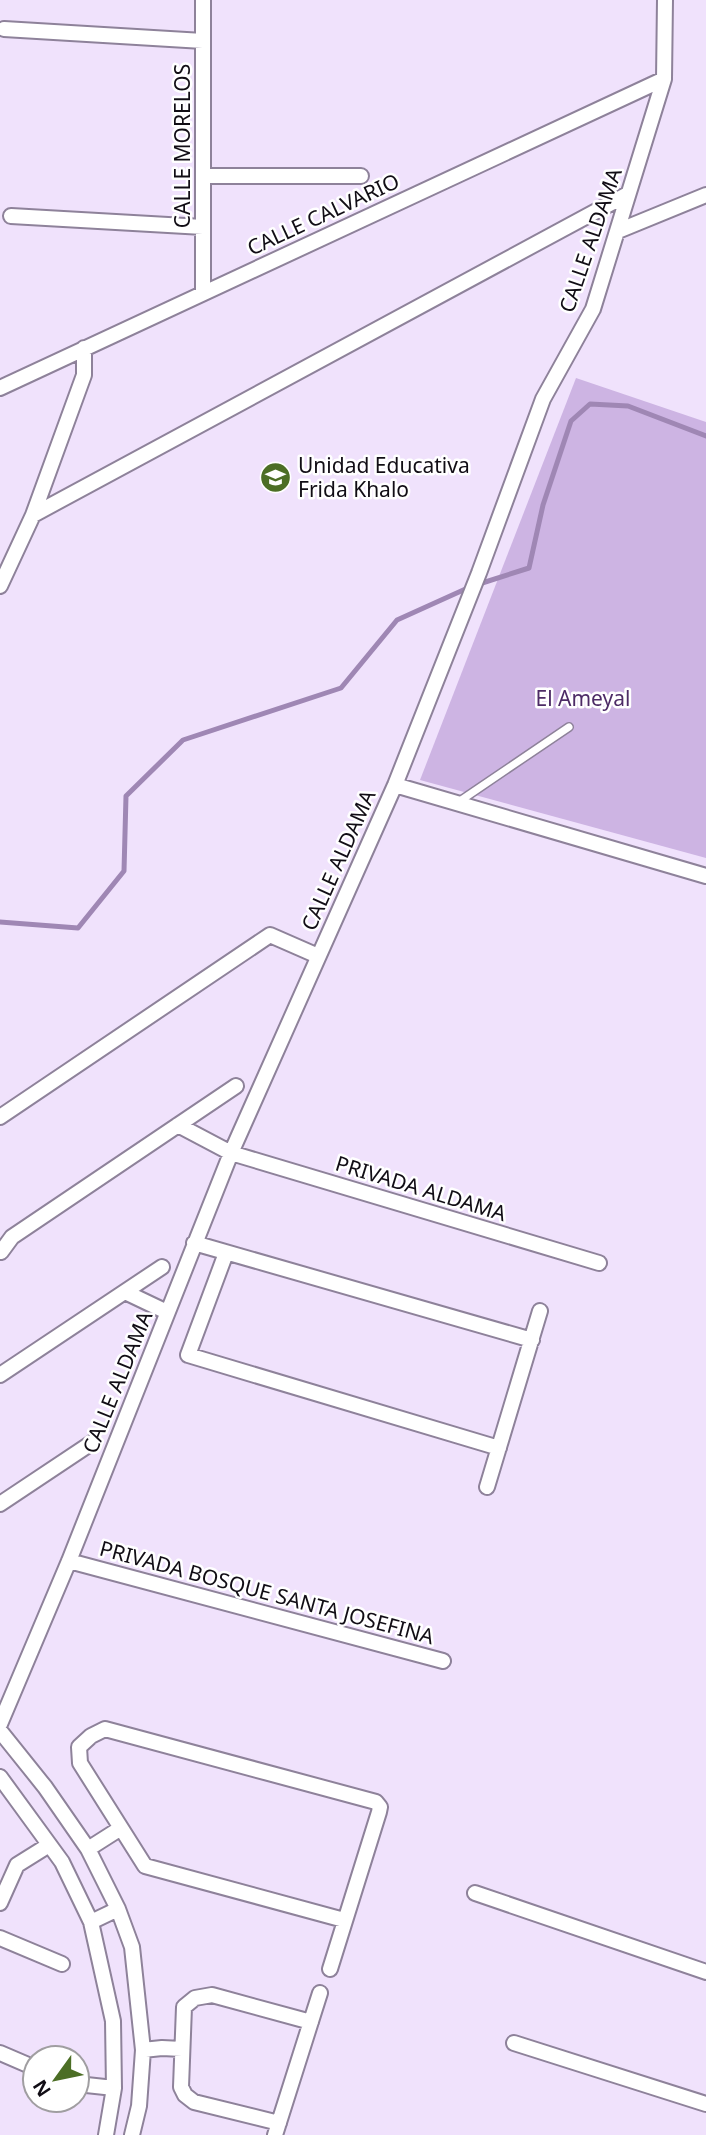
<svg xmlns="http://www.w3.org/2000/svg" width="706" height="2135" font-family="'Noto Sans',sans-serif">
  <rect width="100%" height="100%" fill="#f0e2fc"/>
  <path fill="#cdb4e3" d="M576,378L706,422V858L420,780Z"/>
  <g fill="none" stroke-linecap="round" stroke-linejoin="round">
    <path stroke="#9f87b4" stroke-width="5" d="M479,584L529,568L543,505L571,421L590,404L628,406L706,436
      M0,922L78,928L124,871L126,796L183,740L341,688L397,620L470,587"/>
    <defs>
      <path id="lane" d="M457,803L569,727"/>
      <path id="street" d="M203,0V293
        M4,29L203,41
        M203,176H361
        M11,216L203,227
        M618,231L706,195
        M0,388L664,79
        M33,515L628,194
        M0,586L33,515L84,375V348
        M395,785L706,876
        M0,1117L270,935L318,956
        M178,1125L231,1153L599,1263
        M194,1243L532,1340
        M1,1252L12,1237L236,1086
        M226,1253L188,1355L499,1448
        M125,1292L167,1312
        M0,1375L162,1267
        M487,1487L540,1311
        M0,1504L93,1442
        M69,1561L443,1661
        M0,1724L69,1561L231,1153L395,785L479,573L543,399L593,309L664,79L665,0
        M0,1731L45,1787L88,1849L118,1909L132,1947L143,2050L139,2106L132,2135
        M0,1777L62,1862L91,1922L113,2021L114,2088L106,2135
        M88,1849L121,1828
        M475,1893L706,1972
        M0,1903L17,1865L49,1845
        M91,1922L118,1909
        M0,1938L62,1964
        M330,1969L379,1812L380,1807L376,1802L105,1729L91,1736L79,1747L80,1763L145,1866L344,1920
        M514,2043L706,2104
        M143,2050L162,2048L182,2049
        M0,2053L35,2068
        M77,2084L114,2088
        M279,2123L194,2102L185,2095L181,2087L184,2007L195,1998L212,1995L311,2022
        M275,2135L320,1993"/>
    </defs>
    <use href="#lane" stroke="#8e829a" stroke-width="10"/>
    <use href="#street" stroke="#8e829a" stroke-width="18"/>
    <use href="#lane" stroke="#fff" stroke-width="7"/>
    <use href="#street" stroke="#fff" stroke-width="14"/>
  </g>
  <defs>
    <symbol id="school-disc" viewBox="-11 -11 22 22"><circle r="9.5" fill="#4c6e25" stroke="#fff"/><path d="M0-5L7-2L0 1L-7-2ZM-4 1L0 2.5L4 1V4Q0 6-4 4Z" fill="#fff"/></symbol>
  </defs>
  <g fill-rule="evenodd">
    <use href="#school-disc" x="258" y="460" width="35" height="35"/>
  </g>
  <g text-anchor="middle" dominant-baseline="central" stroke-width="5" stroke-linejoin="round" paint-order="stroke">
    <g font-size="21" fill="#110d15" stroke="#fff">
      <text transform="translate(182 146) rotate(-90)">CALLE MORELOS</text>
      <text transform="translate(323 214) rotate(-25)">CALLE CALVARIO</text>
      <text transform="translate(590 240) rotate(-71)">CALLE ALDAMA</text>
      <text transform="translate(338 860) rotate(-66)">CALLE ALDAMA</text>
      <text transform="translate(421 1188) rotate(17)">PRIVADA ALDAMA</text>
      <text transform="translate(117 1382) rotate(-68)">CALLE ALDAMA</text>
      <text transform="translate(267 1592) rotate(15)">PRIVADA BOSQUE SANTA JOSEFINA</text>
    </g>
    <g font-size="21" fill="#110d15" stroke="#fff" text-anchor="start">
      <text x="298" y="465">Unidad Educativa<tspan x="298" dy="24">Frida Khalo</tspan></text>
    </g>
    <g font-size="21" fill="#4d2b66" stroke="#fff">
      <text x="583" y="698">El Ameyal</text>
    </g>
  </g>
  <g transform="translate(56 2079) rotate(237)"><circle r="33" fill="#ffffff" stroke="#a09ea1" stroke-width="2"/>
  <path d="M0-5L12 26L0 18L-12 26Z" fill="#4c6e25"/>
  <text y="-10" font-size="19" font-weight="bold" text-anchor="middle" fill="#110d15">N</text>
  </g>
</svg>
